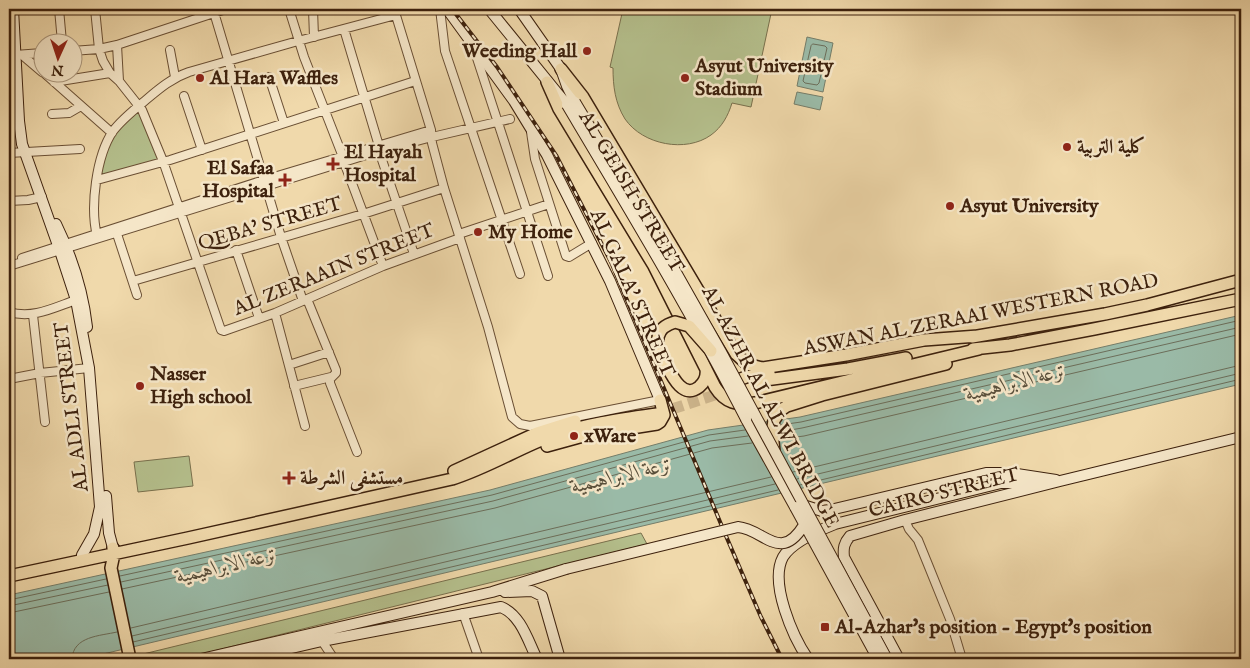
<svg xmlns="http://www.w3.org/2000/svg" width="1250" height="668" font-family="'IM FELL English',Amiri,serif">
  <rect width="100%" height="100%" fill="#f0d9ab"/>
  <filter id="stains"><feTurbulence type="fractalNoise" baseFrequency=".004" numOctaves="4"/><feColorMatrix values="0 0 0 0 .2 0 0 0 0 .09 0 0 0 0 .02 0 0 0 .5 -.17"/></filter>
  <radialGradient id="worn" r=".72"><stop offset=".6" stop-color="#630" stop-opacity="0"/><stop offset="1" stop-color="#630" stop-opacity=".3"/></radialGradient>
  <path fill="#b5c08d" stroke="#79704d" d="M623,9H772L751,107L732,103C728,116 722,127 711,135C686,153 643,145 625,119C615,103 613,86 613,68L610,67Z
    M139,107L163,161L97,179L112,134Z
    M189,456L193,486L138,492L134,462Z
    M641,533L647,544L181,659H136L135,656Z"/>
  <path fill="#9abaa7" stroke="#757d69" d="M807,37L833,43L823,92L797,86Z
    M797,92L823,97L820,110L794,104Z
    M1241,315V384L82,659H9V595L490,490L708,430L800,417Z"/>
  <g fill="none" stroke-linecap="round" stroke-linejoin="round">
    <path stroke="#6c6e5a" stroke-width="1" d="M813,44L825,46L827,48L819,83L817,85L805,83L803,81L811,46Z
      M780,425L801,422L1241,320
      M779,432L802,428L1241,327
      M780,439L804,436L1241,334
      M793,472L1241,365
      M797,479L1241,373
      M800,485L1241,379
      M120,576L492,495L709,435L745,430
      M121,582L493,501L710,441L748,436
      M122,589L495,508L712,448L752,443
      M9,600L106,579
      M9,606L108,585
      M9,613L109,592
      M131,628L771,477
      M132,636L775,484
      M133,642L778,490
      M72,659C73,636 100,636 117,632"/>
    <path stroke="#ccb48b" stroke-width="11" stroke-dasharray="11 5.5" stroke-linecap="butt" d="M657,414L727,391"/>
    <defs>
      <path id="street" d="M59,9L62,42
        M95,9L99,49L103,61L110,73L119,81L142,110L163,161L221,330L224,331L275,313L383,266L460,238
        M213,9L281,237L303,301
        M289,9L304,57L343,157
        M313,9L314,37
        M394,9L431,130L432,143L444,188L488,327L512,417L520,424L530,426L660,400
        M440,9L445,51L520,274
        M344,29L379,146
        M117,45L119,81
        M474,49L548,276
        M170,50L175,77
        M72,51L99,49L117,45L226,9
        M15,55L42,53
        M22,55L42,72
        M43,72L112,133
        M269,77L284,123
        M54,82L110,73
        M184,96L202,150
        M52,114L69,113L81,106
        M531,132L535,159L566,256L569,257L592,243
        M379,151L414,254
        M9,153L80,149
        M344,162L383,266
        M97,180L170,160L412,82
        M9,201L28,200L42,197
        M117,234L137,295
        M459,234L549,204
        M97,236C90,207 96,156 113,131C122,119 135,109 147,99C160,88 172,78 189,72L298,41L396,15
        M236,250L259,318
        M22,258L264,180L431,130
        M9,266L379,151L432,137L510,119
        M133,281L363,214L444,188
        M307,299L336,370V373L330,379V383L357,452
        M9,312C33,319 53,308 76,300
        M275,313L305,426
        M33,315L45,422
        M289,365L329,352
        M9,379L40,373L89,368
        M294,386L331,377
        M905,520L909,529L918,540L929,567L950,619L962,659
        M463,613L479,659
        M322,641L334,659
        M283,650L290,659"/>
      <path id="secondary" d="M13,9L19,121L22,144L60,251L76,300L89,368L100,507L94,534L82,555
        M447,9L514,101L547,155L610,281L660,400
        M489,9L567,105
        M519,9L561,69L567,86L575,102
        M56,224C72,257 83,291 87,327
        M746,419L795,507
        M106,496L109,533L113,548
        M803,505L822,511L830,510L986,473H1011L1056,480
        M505,592L532,591L542,596L560,659
        M201,659L492,592L566,569
        M244,659L322,641L501,607C521,615 528,641 537,659
        M808,659C793,637 769,583 783,557C792,542 820,530 835,524L1001,483H1018L1033,486
        M899,659L844,557C843,548 844,543 850,536L905,520L1060,481L1241,437"/>
      <path id="primary" d="M561,69L583,97L736,354L747,364L762,368L846,355L924,340L978,336
        M547,82L559,109L654,266L715,387C725,403 738,406 755,403L979,349
        M972,337L1105,314L1147,305L1241,280
        M973,349L1010,345L1094,329L1241,299
        M663,359C670,371 681,401 699,387C705,382 707,376 706,369
        M758,381L848,369L906,358
        M728,384L746,377L769,373
        M547,446L587,435L657,424L660,422L664,415L660,400
        M774,451L772,433L774,420L781,410L787,406L822,395L946,364
        M454,471L537,433L575,421
        M113,548L114,554L111,568L130,659
        M9,576L188,538L452,479C487,468 517,449 551,436C585,424 622,419 657,414"/>
    </defs>
    <use href="#street" stroke="#6a4f34" stroke-width="10"/>
    <use href="#secondary" stroke="#3d210d" stroke-width="12"/>
    <use href="#primary" stroke="#3d210d" stroke-width="14"/>
    <use href="#street" stroke="#f5e6c8" stroke-width="8"/>
    <use href="#secondary" stroke="#f5e6c8" stroke-width="10"/>
    <use href="#primary" stroke="#f0d9ab" stroke-width="11"/>
    <defs>
      <path id="rail" d="M452,9L497,67L556,155L611,262L726,536L761,617L782,659"/>
    </defs>
    <use href="#rail" stroke="#3d210d" stroke-width="4"/>
    <use href="#rail" stroke="#f5e6c8" stroke-width="2" stroke-dasharray="5.5" stroke-linecap="butt"/>
    <defs>
      <path id="secondary-bridge" d="M575,102L660,244L721,352L887,659
        M567,105C629,209 691,312 746,419
        M795,507L878,659
        M566,569L738,527C764,529 780,564 804,525"/>
      <path id="primary-bridge" d="M663,359C655,343 654,328 675,322L689,326L711,351"/>
    </defs>
    <use href="#secondary-bridge" stroke="#3d210d" stroke-width="12" stroke-linecap="butt"/>
    <use href="#primary-bridge" stroke="#3d210d" stroke-width="14" stroke-linecap="butt"/>
    <use href="#secondary-bridge" stroke="#f5e6c8" stroke-width="10"/>
    <use href="#primary-bridge" stroke="#f0d9ab" stroke-width="11"/>
  </g>
  <g fill="#8f2418" stroke="#f5e6c8" stroke-width="2">
    <circle cx="587" cy="51" r="5"/>
    <circle cx="200" cy="78" r="5"/>
    <circle cx="685" cy="78" r="5"/>
    <circle cx="1067" cy="147" r="5"/>
    <path d="M330.5 156.5h5v5h5v5h-5v5h-5v-5h-5v-5h5z"/>
    <path d="M282.5 172.5h5v5h5v5h-5v5h-5v-5h-5v-5h5z"/>
    <circle cx="950" cy="206" r="5"/>
    <circle cx="478" cy="232" r="5"/>
    <circle cx="140" cy="386" r="5"/>
    <circle cx="574" cy="436" r="5"/>
    <path d="M286.5 470.5h5v5h5v5h-5v5h-5v-5h-5v-5h5z"/>
    <rect x="820" y="622" width="10" height="10" rx="2.5"/>
  </g>
  <g text-anchor="middle" dominant-baseline="central" stroke-width="5" stroke-linejoin="round" paint-order="stroke">
    <g font-size="20" font-weight="bold" fill="#3d210d" stroke="#f5e6c8" text-anchor="start">
      <text x="577" y="51" text-anchor="end">Weeding Hall</text>
      <text x="695" y="66">Asyut University<tspan x="695" dy="23">Stadium</tspan></text>
      <text x="210" y="78">Al Hara Waffles</text>
      <text x="1077" y="147">كلية التربية</text>
      <text x="344" y="152">El Hayah<tspan x="344" dy="23">Hospital</tspan></text>
      <text x="274" y="168" text-anchor="end">El Safaa<tspan x="274" dy="23">Hospital</tspan></text>
      <text x="960" y="206">Asyut University</text>
      <text x="488" y="232">My Home</text>
      <text x="150" y="374">Nasser<tspan x="150" dy="23">High school</tspan></text>
      <text x="584" y="436">xWare</text>
      <text x="300" y="478">مستشفى الشرطة</text>
      <text x="835" y="627">Al-Azhar's position - Egypt's position</text>
    </g>
    <g font-size="20" fill="#3d210d" stroke="#f5e6c8">
      <text transform="translate(631 192) rotate(59)">AL GEISH STREET</text>
      <text transform="translate(270 224) rotate(-16)">QEBA' STREET</text>
      <text transform="translate(334 270) rotate(-22)">AL ZERAAIN STREET</text>
      <text transform="translate(632 293) rotate(66)">AL GALA' STREET</text>
      <text transform="translate(981 315) rotate(-11)">ASWAN AL ZERAAI WESTERN ROAD</text>
      <text transform="translate(72 407) rotate(-97)">AL ADLI STREET</text>
      <text transform="translate(770 407) rotate(62)">AL AZHR AL ALWI BRIDGE</text>
      <text transform="translate(944 493) rotate(-14)">CAIRO STREET</text>
    </g>
    <g font-size="21" font-style="italic" fill="#594f3b" stroke="#f5e6c8">
      <text transform="translate(1016 383) rotate(-14)">ترعة الابراهيمية</text>
      <text transform="translate(622 476) rotate(-13)">ترعة الابراهيمية</text>
      <text transform="translate(227 566) rotate(-13)">ترعة الابراهيمية</text>
    </g>
  </g>
  <rect width="1250" height="668" fill="none" stroke="#f0d9ab" stroke-width="30"/>
  <rect x="10" y="10" width="1230" height="648" fill="none" stroke="#3d210d" stroke-width="2.5"/>
  <rect x="15" y="15" width="1220" height="638" fill="none" stroke="#3d210d"/>
  <g transform="translate(58 58) rotate(183)"><circle r="24" fill="#f5e6c8" stroke="#ab977d"/>
  <path d="M0-4L9 19L0 12L-9 19Z" fill="#8f2418"/>
  <text y="-8" font-size="14" font-weight="bold" text-anchor="middle" fill="#3d210d">N</text>
  </g>
  <rect width="100%" height="100%" filter="url(#stains)"/>
  <rect width="100%" height="100%" fill="url(#worn)"/>
</svg>
